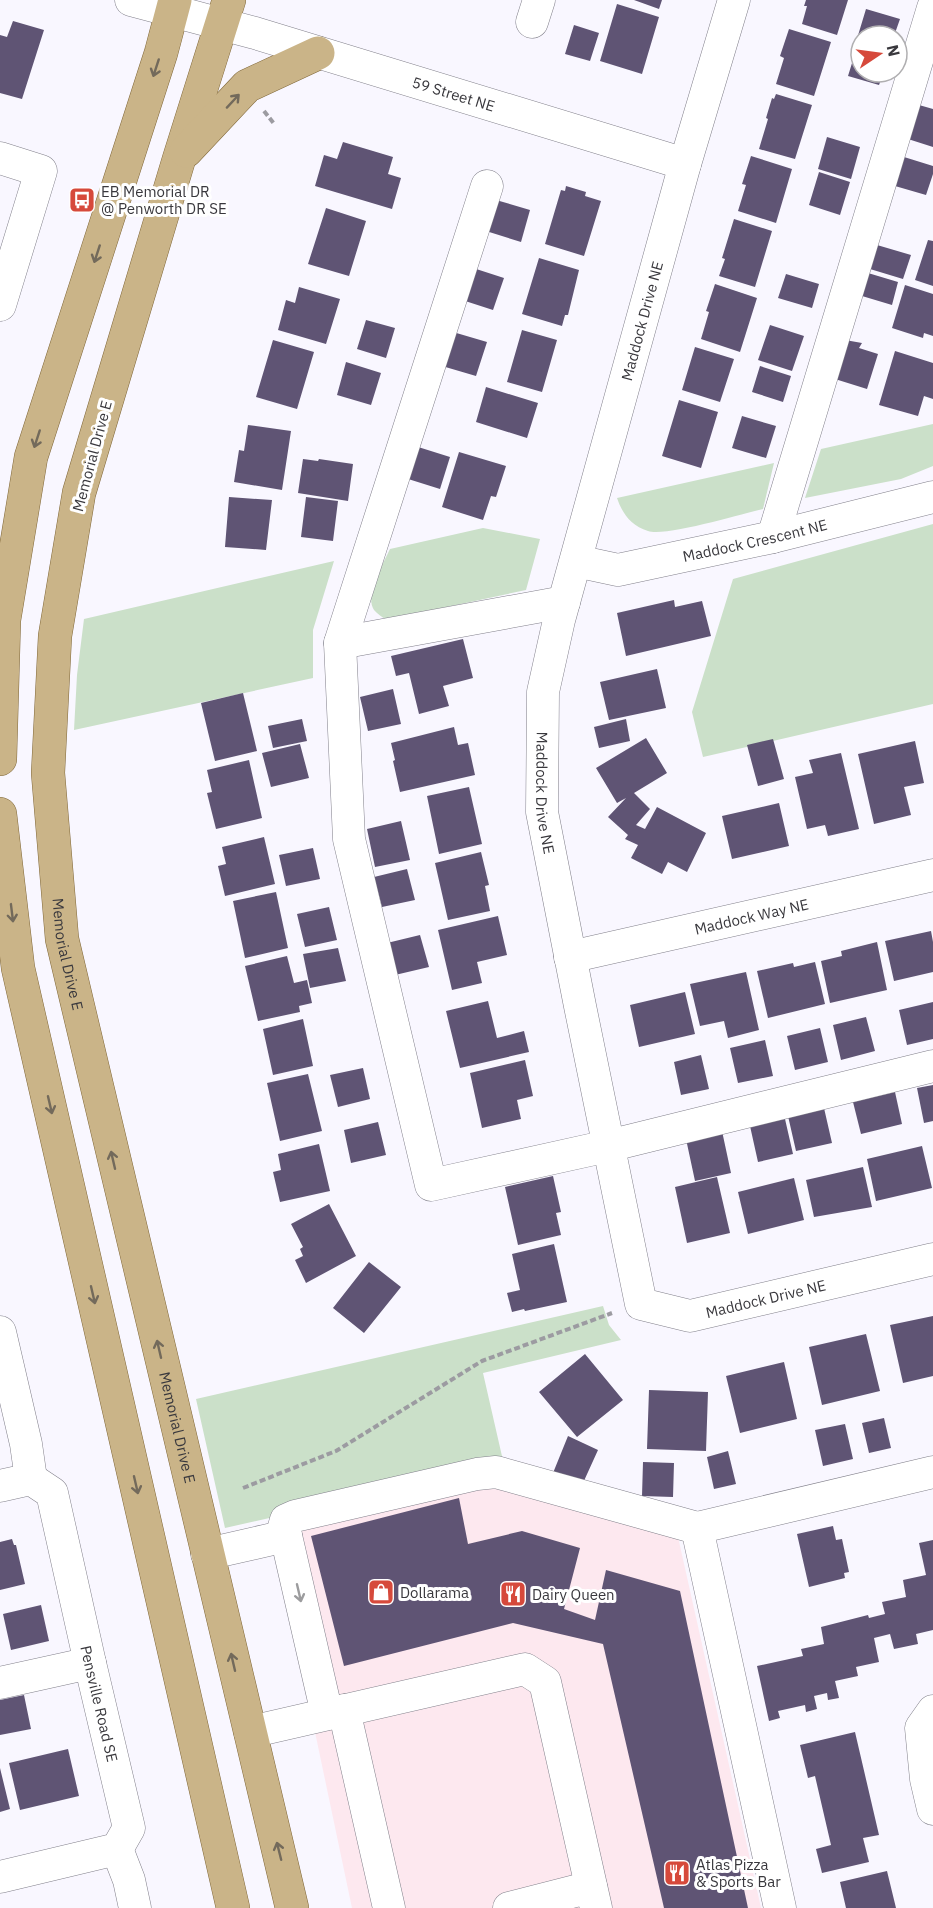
<svg xmlns="http://www.w3.org/2000/svg" width="933" height="1908" font-family="'IBM Plex Sans',sans-serif">
  <rect width="100%" height="100%" fill="#f9f7ff"/>
  <path fill="#fde8ef" d="M495,1467L676,1528L761,1908H352L270,1518Z"/>
  <path fill="#cbe0c9" d="M933,424V466L901,479L805,498L821,449Z
    M774,463L763,509C741,514 665,537 648,531C631,526 622,513 617,498Z
    M933,524V704L703,757L692,712L733,579Z
    M483,528L540,539L526,590L386,620C383,617 377,614 374,610C364,595 383,564 390,549Z
    M334,561L313,630V678L74,730L77,675L84,619Z
    M603,1306L609,1325L621,1340L483,1373L504,1465L225,1528L196,1399Z"/>
  <path fill="#5f5474" d="M634,0H662L659,9Z
    M806,0H848L837,35L802,24L807,6H804Z
    M617,4L659,17L642,74L600,61Z
    M866,9L900,19L894,36H861V44L856,42Z
    M13,21L44,30L22,99L0,93V35L7,37Z
    M574,25L599,33L590,61L565,54Z
    M789,29L831,42L814,96L776,84L784,58L780,56Z
    M857,47L861,48V72H884L879,85L848,76Z
    M776,94L812,105L795,159L759,149L768,119L766,118L772,98L774,99Z
    M919,105L933,109V147L908,139Z
    M827,137L860,147L851,179L818,169Z
    M343,142L393,157L388,174L401,178L392,209L315,186L324,155L337,159Z
    M751,156L792,169L776,223L738,211L746,185L742,184Z
    M904,157L933,166V174L926,195L895,186Z
    M819,172L850,182L840,215L809,205Z
    M566,186L586,192L585,196L601,201L584,256L545,244L561,190L565,191Z
    M496,200L530,210L521,242L486,231Z
    M326,208L366,221L349,276L308,264Z
    M734,219L772,231L755,287L719,276L725,259L722,258Z
    M928,240L933,241V286L915,280Z
    M877,245L911,255L903,279L870,269Z
    M539,258L579,270L568,315H565L562,326L522,314Z
    M470,267L504,278L493,310L459,299Z
    M868,273L898,282L892,305L862,296Z
    M786,274L819,284L812,308L778,298Z
    M715,284L757,298L740,352L701,339L709,312L706,311Z
    M905,285L933,294V336L924,333L923,338L892,328Z
    M299,287L340,299L326,344L278,330L286,300L295,303Z
    M366,320L395,328L386,358L357,349Z
    M770,325L804,336L792,371L758,360Z
    M522,330L557,340L542,392L507,382Z
    M453,332L487,342L476,376L442,366Z
    M273,340L314,352L297,409L256,397Z
    M845,340L862,343L859,348L878,354L867,389L835,379Z
    M695,347L734,359L720,402L682,390Z
    M895,351L933,363V399L924,396L918,416L879,405Z
    M346,362L381,373L371,405L337,395Z
    M760,366L791,376L783,402L752,392Z
    M486,387L538,403L527,438L476,422Z
    M679,400L718,412L701,468L662,456Z
    M742,416L776,426L766,458L732,448Z
    M248,425L291,431L282,490L234,482L239,450L244,451Z
    M415,446L450,457L440,489L405,478Z
    M459,452L506,466L496,497L491,496L483,520L442,507Z
    M303,459L318,461L319,459L353,464L348,501L298,493Z
    M229,497L272,500L266,550L225,547Z
    M306,497L338,501L333,541L301,537Z
    M674,600L675,607L702,601L711,636L626,656L617,613Z
    M463,639L473,678L443,686L449,706L419,714L409,673L396,676L391,656Z
    M657,669L666,708L609,720L600,682Z
    M393,689L401,724L368,731L360,697Z
    M243,693L257,751L215,761L201,703Z
    M302,719L307,741L273,748L268,726Z
    M626,719L630,741L599,748L594,727Z
    M454,727L458,745L468,743L475,775L400,792L393,761L395,760L391,743Z
    M646,738L667,773L634,793L650,809L636,825L645,829L657,807L706,833L687,872L668,862L662,874L631,858L638,845L625,839L628,835L608,817L626,798L617,803L596,768Z
    M773,739L784,779L758,786L747,745Z
    M915,741L924,783L904,787L911,815L874,824L858,754Z
    M300,744L309,778L271,787L262,753Z
    M841,753L859,829L828,836L825,825L807,829L795,777L813,773L809,760Z
    M249,760L262,818L216,829L207,793L212,792L207,770Z
    M469,787L482,844L439,854L427,796Z
    M779,803L789,846L732,859L722,816Z
    M401,821L410,860L375,867L367,829Z
    M264,837L275,884L225,896L218,866L226,864L222,847Z
    M313,848L320,879L286,886L279,855Z
    M481,852L489,885L485,886L490,911L448,920L435,863Z
    M407,869L415,900L382,907L374,877Z
    M276,892L288,948L245,958L233,901Z
    M329,907L337,940L305,947L297,914Z
    M498,916L507,955L477,962L482,983L452,990L438,930Z
    M931,931L933,942V972L894,981L885,941Z
    M420,935L429,967L395,975L387,943Z
    M877,942L887,990L830,1003L821,961L842,956L841,951Z
    M338,948L346,981L310,988L303,954Z
    M287,956L294,983L307,980L312,1003L299,1006L300,1012L258,1021L245,966Z
    M815,962L825,1004L768,1018L757,971L793,963L794,967Z
    M746,972L759,1030L728,1038L724,1021L700,1026L690,984Z
    M685,992L695,1034L639,1047L630,1005Z
    M488,1001L497,1038L524,1031L529,1052L460,1068L446,1011Z
    M933,1002V1039L907,1045L899,1010Z
    M866,1017L875,1051L841,1060L833,1025Z
    M303,1019L313,1066L273,1075L263,1029Z
    M820,1028L828,1062L795,1070L787,1036Z
    M765,1040L773,1076L738,1083L730,1048Z
    M701,1055L709,1089L681,1095L674,1062Z
    M525,1060L533,1096L517,1100L521,1119L482,1128L470,1073Z
    M363,1068L370,1099L338,1107L330,1075Z
    M308,1074L322,1131L280,1141L267,1083Z
    M933,1085V1121L924,1123L917,1088Z
    M895,1092L902,1124L861,1134L853,1102Z
    M824,1108L832,1143L796,1151L788,1116Z
    M785,1119L793,1154L758,1162L750,1126Z
    M378,1122L386,1155L351,1163L344,1130Z
    M722,1131L731,1173L695,1181L686,1139Z
    M319,1144L330,1191L280,1202L273,1172L281,1170L278,1154Z
    M922,1146L932,1188L876,1201L867,1159Z
    M863,1167L872,1207L814,1217L806,1180Z
    M553,1176L561,1212L556,1213L561,1235L518,1245L505,1187Z
    M717,1177L730,1233L687,1243L675,1187Z
    M794,1178L804,1220L748,1234L738,1192Z
    M329,1204L356,1256L306,1283L295,1260L303,1256L300,1249L303,1247L291,1224Z
    M554,1244L567,1302L525,1311L524,1309L512,1312L507,1293L520,1290L512,1254Z
    M369,1262L401,1287L364,1333L333,1308Z
    M933,1316V1376L903,1383L890,1325Z
    M866,1334L880,1391L822,1405L809,1347Z
    M585,1354L623,1400L577,1437L539,1392Z
    M784,1362L797,1419L740,1433L726,1376Z
    M649,1390L708,1392L706,1451L647,1449Z
    M884,1418L891,1448L869,1453L862,1423Z
    M845,1424L853,1459L823,1466L815,1430Z
    M568,1436L598,1450L583,1483L553,1473Z
    M728,1451L736,1484L714,1489L707,1457Z
    M643,1462L674,1463L673,1497L642,1496Z
    M459,1498L468,1544L522,1531L580,1548L564,1609L595,1620L606,1570L680,1591L748,1908H664L603,1644L513,1623L344,1666L311,1536Z
    M833,1526L836,1540L842,1539L849,1572L844,1573L845,1578L809,1587L797,1534Z
    M12,1539L14,1545H16L25,1584L0,1590V1542Z
    M933,1540V1630L916,1634L918,1644L894,1649L890,1634L874,1638L879,1662L856,1667L858,1676L835,1681L839,1698L828,1700L827,1693L814,1696L817,1709L806,1712L805,1705L778,1711L780,1718L769,1721L757,1666L803,1656L801,1649L824,1644L821,1627L868,1615L869,1618L885,1614L882,1602L906,1597L903,1580L926,1575L919,1543Z
    M41,1605L49,1641L11,1650L3,1614Z
    M24,1695L31,1729L0,1735V1700Z
    M855,1732L879,1835L863,1838L869,1862L822,1873L816,1849L831,1845L815,1776L808,1778L800,1745Z
    M68,1749L79,1796L20,1810L9,1763Z
    M0,1768L10,1809L0,1812Z
    M887,1871L896,1908H846L840,1882Z"/>
  <g fill="none" stroke-linecap="round" stroke-linejoin="round">
    <defs>
      <g id="minor">
        <path id="s1" d="M131,0L255,33L685,164"/>
        <path id="s2" d="M734,0L685,164L559,620L543,692L542,812L580,1006L641,1304L690,1316L933,1259"/>
        <path d="M532,22L539,0"/>
        <path d="M0,158L41,171L0,305"/>
        <path d="M487,186L340,643L349,839L431,1185L608,1146L933,1066"/>
        <path d="M773,537L933,8"/>
        <path id="s3" d="M576,561L618,570L773,537L933,497"/>
        <path d="M340,643L564,602"/>
        <path id="s4" d="M570,957L933,875"/>
        <path d="M0,1332L26,1444L31,1479"/>
        <path id="s5" d="M0,1486L31,1479L52,1493L90,1663L129,1828L117,1849L0,1877"/>
        <path d="M207,1554L286,1536"/>
        <path d="M0,1683L90,1663"/>
        <path d="M344,1710L389,1908"/>
        <path d="M933,1711L921,1728L926,1779L933,1809"/>
        <path d="M327,1714L284,1527L286,1520L295,1516L477,1474L496,1472L697,1528"/>
        <path d="M250,1732L525,1669L545,1682L596,1908"/>
        <path d="M117,1849L129,1880L135,1908"/>
        <path d="M509,1908L591,1887"/>
        <path d="M780,1908L697,1528L933,1472"/>
      </g>
      <g id="major">
        <path id="s6" d="M229,0L179,159L79,493L55,636L48,773L62,939L292,1908"/>
        <path d="M186,151L247,86L318,53"/>
        <path d="M0,759L4,620L31,457L161,53L175,0"/>
        <path d="M0,814L18,968L233,1908"/>
      </g>
    </defs>
    <use href="#minor" stroke="#82808b" stroke-width="33"/>
    <use href="#major" stroke="#80683a" stroke-width="34"/>
    <path stroke="#9c9ba1" stroke-width="4" stroke-dasharray="6 3" stroke-linecap="butt" d="M264,111L275,125
      M243,1488L336,1451L482,1361L612,1313"/>
    <use href="#minor" stroke="#fff" stroke-width="32"/>
    <use href="#major" stroke="#cab488" stroke-width="33"/>
  </g>
  <defs><path id="oneway-shaft" d="M-6 0H5M1.5-3L5.5 0L1.5 3" fill="none" stroke-width="1.6" stroke-linecap="round" stroke-linejoin="round" transform="scale(1.5)"/></defs>
  <g stroke="#736a5b">
    <use href="#oneway-shaft" transform="translate(156 68) rotate(108)"/>
    <use href="#oneway-shaft" transform="translate(233 101) rotate(-47)"/>
    <use href="#oneway-shaft" transform="translate(97 254) rotate(108)"/>
    <use href="#oneway-shaft" transform="translate(37 439) rotate(108)"/>
    <use href="#oneway-shaft" transform="translate(12 913) rotate(83)"/>
    <use href="#oneway-shaft" transform="translate(50 1105) rotate(77)"/>
    <use href="#oneway-shaft" transform="translate(113 1160) rotate(-103)"/>
    <use href="#oneway-shaft" transform="translate(93 1295) rotate(77)"/>
    <use href="#oneway-shaft" transform="translate(159 1349) rotate(-103)"/>
    <use href="#oneway-shaft" transform="translate(136 1485) rotate(77)"/>
    <use href="#oneway-shaft" transform="translate(233 1662) rotate(-103)"/>
    <use href="#oneway-shaft" transform="translate(279 1851) rotate(-104)"/>
  </g>
  <use stroke="#9c9c9e" href="#oneway-shaft" transform="translate(299 1593) rotate(77)"/>
  <defs>
    <symbol id="bus-square" viewBox="-11 -11 22 22"><rect x="-9" y="-9" width="18" height="18" rx="4" fill="#d6493b" stroke="#fff"/><path d="M-5-6H5V4H4V6H2V4H-2V6H-4V4H-5ZM-3.5-4V0h7V-4ZM-3.5 1.2v1.5H-2V1.2ZM2 1.2v1.5H3.5V1.2Z" fill="#fff"/></symbol>
    <symbol id="shop-square" viewBox="-11 -11 22 22"><rect x="-9" y="-9" width="18" height="18" rx="4" fill="#d6493b" stroke="#fff"/><path d="M-5-2.5h2.3a2.7 3.5 0 0 1 5.4 0H5L5.5 6h-11ZM-1.5-2.5h3a1.5 2.3 0 0 0-3 0Z" fill="#fff"/></symbol>
    <symbol id="restaurant-square" viewBox="-11 -11 22 22"><rect x="-9" y="-9" width="18" height="18" rx="4" fill="#d6493b" stroke="#fff"/><path d="M-5-6h1v4h1v-4h1v4h1v-4h1v5L-1.5 .5V6h-2V.5L-5-1ZM5-6V6H3V1.5H1.5Q1.5-4 5-6Z" fill="#fff"/></symbol>
  </defs>
  <g fill-rule="evenodd">
    <use href="#bus-square" x="67" y="185" width="30" height="30"/>
    <use href="#shop-square" x="366" y="1577" width="30" height="30"/>
    <use href="#restaurant-square" x="498" y="1579" width="30" height="30"/>
    <use href="#restaurant-square" x="662" y="1858" width="30" height="30"/>
  </g>
  <g text-anchor="middle" dominant-baseline="central" stroke-width="6" stroke-linejoin="round" paint-order="stroke">
    <g font-size="15" fill="#39383d" stroke="#fff">
      <text stroke="none"><textPath href="#s1" startOffset="336">59 Street NE</textPath></text>
      <text transform="translate(642 321) rotate(-75)">Maddock Drive NE</text>
      <text transform="translate(92 456) rotate(-75)">Memorial Drive E</text>
      <text stroke="none"><textPath href="#s3" startOffset="183">Maddock Crescent NE</textPath></text>
      <text stroke="none"><textPath href="#s2" startOffset="819">Maddock Drive NE</textPath></text>
      <text stroke="none"><textPath href="#s4" startOffset="186">Maddock Way NE</textPath></text>
      <text stroke="none"><textPath href="#s6" startOffset="980">Memorial Drive E</textPath></text>
      <text stroke="none"><textPath href="#s2" startOffset="1468">Maddock Drive NE</textPath></text>
      <text stroke="none"><textPath href="#s6" startOffset="1466">Memorial Drive E</textPath></text>
      <text stroke="none"><textPath href="#s5" startOffset="273">Pensville Road SE</textPath></text>
    </g>
    <g font-size="15" fill="#39383d" stroke="#fff" text-anchor="start">
      <text x="101" y="191">EB Memorial DR<tspan x="101" dy="17">@ Penworth DR SE</tspan></text>
      <text x="400" y="1592">Dollarama</text>
      <text x="532" y="1594">Dairy Queen</text>
      <text x="696" y="1864">Atlas Pizza<tspan x="696" dy="17">&amp; Sports Bar</tspan></text>
    </g>
  </g>
  <g transform="translate(879 54) rotate(77)"><circle r="28" fill="#ffffff" stroke="#b0afb1" stroke-width="1.5"/>
  <path d="M0-4.5L10 22L0 15L-10 22Z" fill="#d6493b"/>
  <text y="-9" font-size="16" font-weight="bold" text-anchor="middle" fill="#39383d">N</text>
  </g>
</svg>
